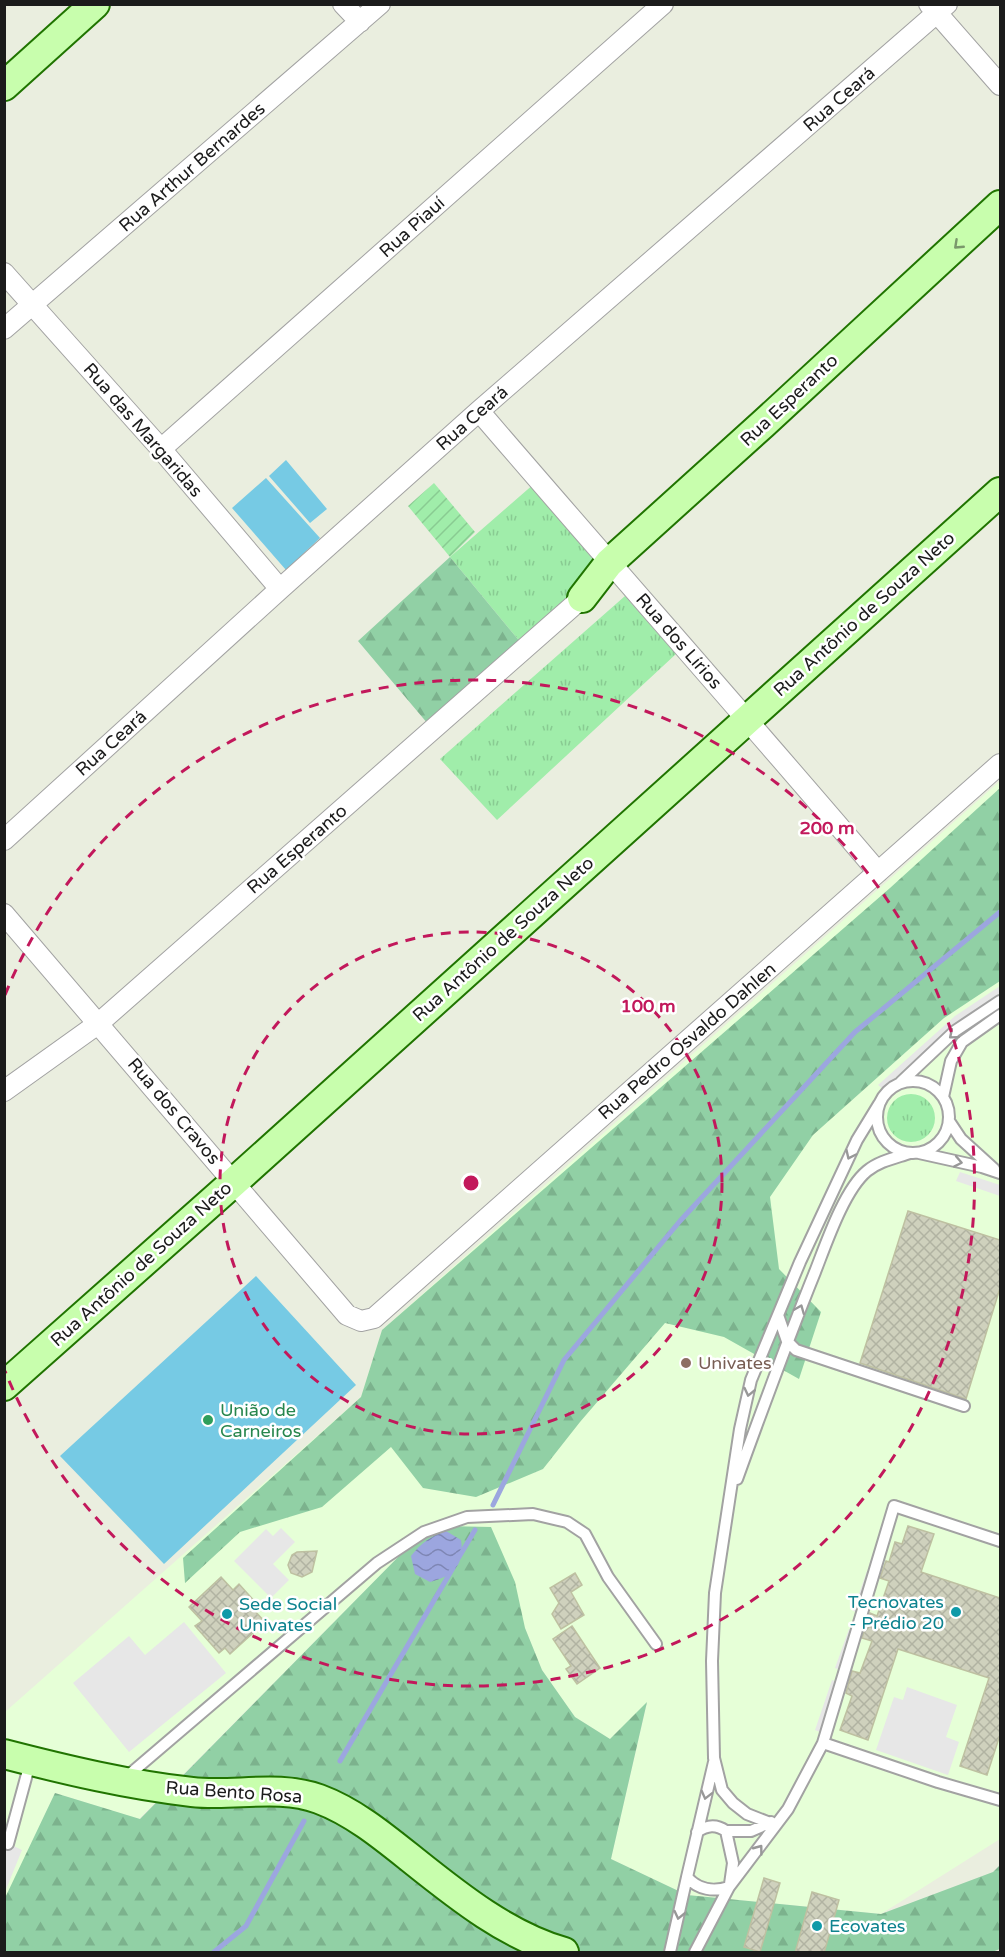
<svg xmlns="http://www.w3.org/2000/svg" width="1005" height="1957" font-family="'Varela Round',sans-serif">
  <defs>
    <pattern id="grass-tufts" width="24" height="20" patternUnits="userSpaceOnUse" patternTransform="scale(1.5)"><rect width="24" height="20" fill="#a0edaa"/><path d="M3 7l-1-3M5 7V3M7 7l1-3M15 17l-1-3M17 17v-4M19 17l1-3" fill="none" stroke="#89cb92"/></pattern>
    <pattern id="forest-firs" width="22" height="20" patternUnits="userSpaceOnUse" patternTransform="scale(1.5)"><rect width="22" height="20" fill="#91d0a5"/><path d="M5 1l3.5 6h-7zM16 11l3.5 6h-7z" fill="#7cb28d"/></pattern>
    <pattern id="garden-furrows" width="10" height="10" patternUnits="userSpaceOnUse" patternTransform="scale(1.5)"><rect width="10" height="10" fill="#a0edaa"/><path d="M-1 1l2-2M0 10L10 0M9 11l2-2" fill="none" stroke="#89cb92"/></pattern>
    <pattern id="water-waves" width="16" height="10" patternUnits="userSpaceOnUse" patternTransform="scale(1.5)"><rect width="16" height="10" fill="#9ca6df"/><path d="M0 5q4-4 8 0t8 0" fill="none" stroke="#7e86b4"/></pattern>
    <pattern id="building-cross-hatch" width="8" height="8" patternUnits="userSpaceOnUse" patternTransform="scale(1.5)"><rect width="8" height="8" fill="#cfd1bd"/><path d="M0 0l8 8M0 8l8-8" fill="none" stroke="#b1b3a2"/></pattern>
  </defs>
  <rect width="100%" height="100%" fill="#eaeedf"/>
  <path fill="#e6ffd7" d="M1000,781V1839L881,1914L687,1895L611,1859L647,1703L610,1739L575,1717L542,1670L525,1628L406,1549L139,1819L55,1793L5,1900V1712L361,1397L382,1330Z"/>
  <path fill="url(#grass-tufts)" d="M535,483L606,567L521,643L450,557Z
    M625,596L676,654L497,820L440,759Z
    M887 1118a24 24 0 1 1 48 0a24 24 0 1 1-48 0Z"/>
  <path fill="url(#forest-firs)" d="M450,557L521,643L428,724L358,641Z
    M1000,788V981L944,1018L813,1135L770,1197L779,1269L821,1312L799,1379L724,1337L665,1323L580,1422L543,1469L476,1497L423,1488L391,1447L322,1507L240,1532L185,1583L183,1558L361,1397L382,1330L890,888Z
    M445,1526L491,1527L515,1582L525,1628L542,1670L575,1717L610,1739L647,1702L611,1859L687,1895L881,1914L993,1872L1000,1865V1949L992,1952H5L4,1900L55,1793L140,1819L406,1549Z"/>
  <path fill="url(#garden-furrows)" d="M434,483L475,532L450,557L408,506Z"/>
  <path fill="#76cae4" d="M286,460L327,509L310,523L269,476Z
    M266,478L320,538L286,570L232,508Z
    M256,1276L356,1385L164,1564L60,1456Z"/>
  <path fill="#e7e7e7" d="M1000,986V993L959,1021L883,1089L878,1085L955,1016Z
    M960,1172L1000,1185V1196L956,1181Z
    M281,1528L295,1542L273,1564L289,1580L271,1598L234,1561L266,1529L273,1536Z
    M867,1571L880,1575L866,1615L853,1611Z
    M184,1622L226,1673L129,1752L73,1683L129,1636L145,1655Z
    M849,1629L861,1633L847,1672L835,1668Z
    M832,1680L845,1685L827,1735L815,1730Z
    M907,1687L957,1705L946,1737L959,1742L948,1775L876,1750L894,1697L903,1700Z
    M5,1842L22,1850L5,1892Z"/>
  <path fill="url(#water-waves)" d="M446,1531L461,1540C465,1565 453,1576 430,1582L415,1574L411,1556C421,1543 431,1536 446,1531Z"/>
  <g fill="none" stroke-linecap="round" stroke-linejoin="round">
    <path stroke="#9ca6df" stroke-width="5" d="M493,1505L564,1360L680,1221L855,1032L1000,912
      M459,1557L475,1530
      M340,1761L453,1568
      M214,1952L246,1926L304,1821"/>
  </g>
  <path fill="url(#building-cross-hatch)" stroke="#bec0a1" stroke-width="1.5" d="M908,1211L1000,1240V1288L966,1399L860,1363Z
    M908,1526L934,1534L921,1572L1000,1598V1735L987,1775L960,1766L989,1678L898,1649L868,1740L840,1730L852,1696L846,1693L852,1671L860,1673L872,1641L862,1638L870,1613L877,1616L889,1581L880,1578L886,1561L889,1562L895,1542L902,1544Z
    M317,1551L312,1572L302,1577L291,1573L288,1565L292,1555L297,1552Z
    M575,1573L582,1585L571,1592L584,1615L561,1629L552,1614L559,1603L550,1588Z
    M221,1577L233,1590L239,1584L257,1604L252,1608L265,1622L230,1654L225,1648L219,1653L195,1626L202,1621L189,1607Z
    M572,1626L600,1668L577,1684L566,1669L571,1666L553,1639Z
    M764,1878L780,1883L760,1952L744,1947Z
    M812,1892L839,1900L824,1953H795Z"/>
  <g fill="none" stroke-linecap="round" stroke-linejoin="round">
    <defs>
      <path id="lane" d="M877 1117a36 36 0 1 1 72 0a36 36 0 1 1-72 0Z
        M901,1082L955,1031L1000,1001
        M943,1097L951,1061L962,1042L1000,1015
        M949,1121L961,1139L994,1169
        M919,1153L982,1167L1000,1173
        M778,1315L787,1341L796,1350L964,1406
        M737,1479C762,1410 787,1341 815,1272C826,1244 844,1190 867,1171C879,1161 895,1158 910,1153
        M823,1743L938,1782L1000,1800
        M714,1762L687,1877C698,1890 714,1892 729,1887
        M124,1779L377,1563L424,1532L467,1517L533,1514L567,1522L585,1534L608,1577L656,1644
        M770,1823L747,1814L733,1803L722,1790L714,1758L712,1661L715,1593L740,1429L751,1380L800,1262L857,1140L879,1104
        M726,1831H751L771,1822
        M697,1832C707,1825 716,1824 726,1831L733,1863L730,1884
        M8,1844L30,1763
        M670,1952L687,1877
        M695,1952L729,1887L788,1809L823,1743L894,1506L1000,1541"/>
      <path id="street" d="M343,4L360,22
        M929,4L1000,85
        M4,273L161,449L280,589
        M4,329L380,4
        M479,411C612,566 747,718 878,872
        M161,449L663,4
        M4,840L280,589L479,411L947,4
        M4,914L347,1315L361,1321L374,1318L1000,764
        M4,1091L99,1023L582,598"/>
      <path id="secondary" d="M4,86L95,4
        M582,598L609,563L763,424L1000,205
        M4,1386L234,1182L1000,492
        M4,1754C66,1770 129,1785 192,1792C233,1797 278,1784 319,1799C354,1812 384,1837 414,1861C459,1897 508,1936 564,1952"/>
    </defs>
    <use href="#lane" stroke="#a2a2a2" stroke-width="14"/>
    <use href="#street" stroke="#a2a2a2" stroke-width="22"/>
    <use href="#secondary" stroke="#207400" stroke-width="32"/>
    <use href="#lane" stroke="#fff" stroke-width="10"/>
    <use href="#street" stroke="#fff" stroke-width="20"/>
    <use href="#secondary" stroke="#c8fead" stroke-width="28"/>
  </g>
  <defs><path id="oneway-chevron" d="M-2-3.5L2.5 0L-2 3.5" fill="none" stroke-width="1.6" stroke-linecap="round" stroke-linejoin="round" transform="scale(1.5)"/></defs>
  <use stroke="#7a986b" href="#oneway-chevron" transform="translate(958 245) rotate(137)"/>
  <g stroke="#989898">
    <use href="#oneway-chevron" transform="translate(953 1035) rotate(140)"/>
    <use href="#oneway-chevron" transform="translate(850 1155) rotate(115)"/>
    <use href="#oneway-chevron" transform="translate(958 1162) rotate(11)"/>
    <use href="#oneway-chevron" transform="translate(800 1309) rotate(-68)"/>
    <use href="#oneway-chevron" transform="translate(749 1392) rotate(103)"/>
    <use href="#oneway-chevron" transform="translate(706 1795) rotate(104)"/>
    <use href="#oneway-chevron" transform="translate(759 1849) rotate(-53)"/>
    <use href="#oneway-chevron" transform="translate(679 1915) rotate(103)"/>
  </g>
  <g fill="none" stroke="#c2185b" stroke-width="3" stroke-dasharray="10 8">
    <circle cx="471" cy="1183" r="251"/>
    <path d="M5 995A503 503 0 1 1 5 1371"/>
  </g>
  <circle fill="#8d6e63" stroke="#fff" stroke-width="2" cx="686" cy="1363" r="6"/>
  <circle fill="#2e9e5b" stroke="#fff" stroke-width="2" cx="208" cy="1420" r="6"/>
  <g fill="#0f9aa8" stroke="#fff" stroke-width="2">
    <circle cx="956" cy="1612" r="6"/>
    <circle cx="227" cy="1614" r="6"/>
    <circle cx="817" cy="1926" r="6"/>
  </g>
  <g text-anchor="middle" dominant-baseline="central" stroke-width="5" stroke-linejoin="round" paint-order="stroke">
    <g font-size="18" fill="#1b1b1b" stroke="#fff">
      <text transform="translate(839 99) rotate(-41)">Rua Ceará</text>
      <text transform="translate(192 167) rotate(-41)">Rua Arthur Bernardes</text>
      <text transform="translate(412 227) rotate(-42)">Rua Piauí</text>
      <text transform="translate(789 400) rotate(-43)">Rua Esperanto</text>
      <text transform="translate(472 418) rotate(-41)">Rua Ceará</text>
      <text transform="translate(143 430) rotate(49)">Rua das Margaridas</text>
      <text transform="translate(864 614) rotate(-42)">Rua Antônio de Souza Neto</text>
      <text transform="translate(679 641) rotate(49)">Rua dos Lírios</text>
      <text transform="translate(111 743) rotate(-42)">Rua Ceará</text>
      <text transform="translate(297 849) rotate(-41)">Rua Esperanto</text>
      <text transform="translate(503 939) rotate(-42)">Rua Antônio de Souza Neto</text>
      <text transform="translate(687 1041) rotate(-41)">Rua Pedro Osvaldo Dahlen</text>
      <text transform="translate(174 1111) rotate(50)">Rua dos Cravos</text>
      <text transform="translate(141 1264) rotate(-42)">Rua Antônio de Souza Neto</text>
      <text transform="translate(234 1792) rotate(4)">Rua Bento Rosa</text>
    </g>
    <g font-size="18" fill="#785e54" stroke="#fff" text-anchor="start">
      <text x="698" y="1363">Univates</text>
    </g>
    <g font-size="18" fill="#27864d" stroke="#fff" text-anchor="start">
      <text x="220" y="1410">União de<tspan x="220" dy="21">Carneiros</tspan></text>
    </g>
    <g font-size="18" fill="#0d838f" stroke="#fff" text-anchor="start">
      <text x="944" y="1602" text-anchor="end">Tecnovates<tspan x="944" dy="21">- Prédio 20</tspan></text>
      <text x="239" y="1604">Sede Social<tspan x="239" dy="21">Univates</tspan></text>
      <text x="829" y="1926">Ecovates</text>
    </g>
  </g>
  <circle cx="471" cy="1183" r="9" fill="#c2185b" stroke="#fff" stroke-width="3"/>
  <g font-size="18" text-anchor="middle" font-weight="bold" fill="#c2185b" stroke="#fff" stroke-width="5" stroke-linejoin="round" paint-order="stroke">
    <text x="827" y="834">200 m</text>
    <text x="648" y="1012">100 m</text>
  </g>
  <rect width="1005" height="1957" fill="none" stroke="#1b1b1b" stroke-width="12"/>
</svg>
